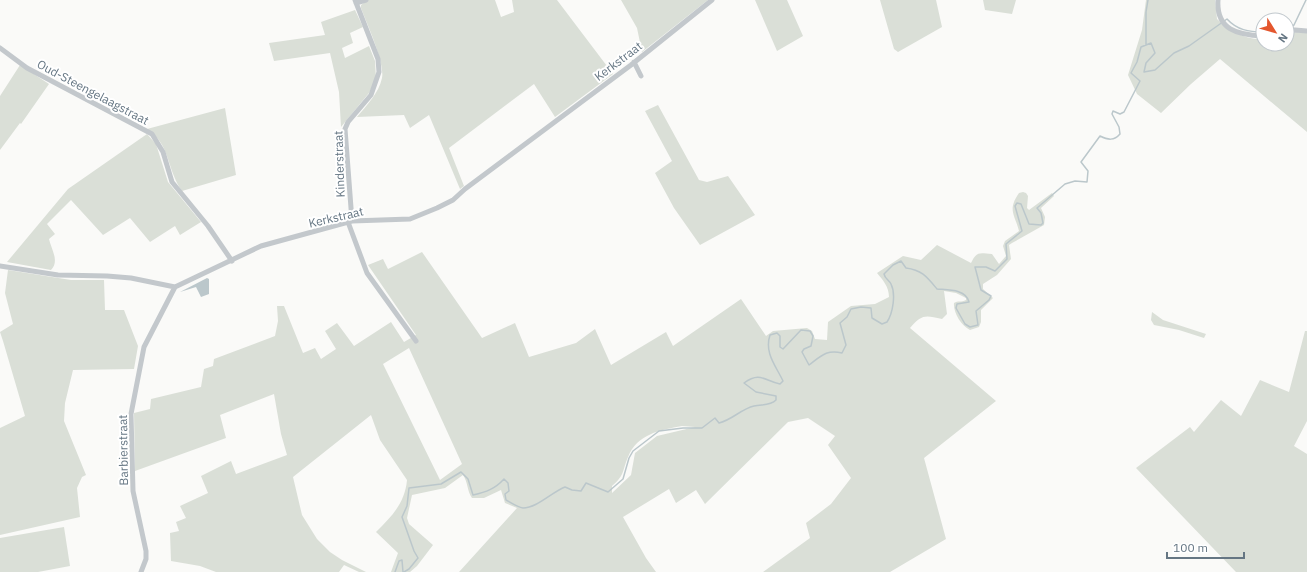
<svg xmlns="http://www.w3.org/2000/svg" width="1307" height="572" font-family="'IBM Plex Sans',sans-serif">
  <rect width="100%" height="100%" fill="#fafaf8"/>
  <path fill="#dadfd7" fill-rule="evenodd" d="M368,0H495L501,17L514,12L512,0H557L613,74L555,117L534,84L449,148L464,186L460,189L429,115L410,128L404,115L357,117C366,106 379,93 382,78C385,63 367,24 361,8V5Z
    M621,0H708L642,52L637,28Z
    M755,0H787L803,36L777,51Z
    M880,0H936L942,27L898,52L894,49Z
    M983,0H1016L1012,14L985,10Z
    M1146,0H1215L1217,19C1230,31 1245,40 1263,39V44H1287V35L1297,32L1307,33V132L1220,59L1191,84L1161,113L1137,94L1128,75L1142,30Z
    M355,10L363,27L350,33L353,43L342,48L345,58L369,46L375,61L376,79L369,93L341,127L339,92L330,53L274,61L269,43L325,35L321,22Z
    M20,65L49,84L21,124L20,123L0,150V96Z
    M658,105L699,180L707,182L728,176L755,215L700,245L674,208L655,173L672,161L645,111Z
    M225,108L236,175L182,191C166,168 171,145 147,129Z
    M147,134L156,144L168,182L201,222L180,235L175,226L150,242L130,218L103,235L71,200L47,224L55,234L49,239C51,249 60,261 51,270L7,262L68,189Z
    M1023,192L1026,193L1028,196L1027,208L1029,210L1052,193L1054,196L1041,208L1045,217L1044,225L1012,243L1009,245L1011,259L997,275L983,284V289L993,298L981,310V322L979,327L970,330C961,326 953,312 954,303C958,300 961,303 966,300V298L956,293L944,291L947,314L942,319C925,315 922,314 910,328L996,401L924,458L946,539L890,572H763L810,538L806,523L831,504L851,478L828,445L835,436L808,418L788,422L705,504L696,490L676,503L669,489L623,517L646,558L656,572H459L517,508L505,503L501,490L484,498H472C467,491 468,482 463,475L445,488L412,495L407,518L409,524L433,545L417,566L410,572H391L398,553L376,532C392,516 405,503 407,480L380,440L371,415L293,477L302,515L317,539L330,552L342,560L366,572H359L344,565L339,572H216L200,566L171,561L170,533L179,531L176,522L186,518L180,506L208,493L201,476L231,461L236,474L287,455L281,434L274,394L220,415L226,438L135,471L134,413L150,409L151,399L201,387L204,369L213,366L214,359L275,336L278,321L277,306H284L303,353L315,348L321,359L336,349L325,331L337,323L354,346L391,322L404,342L416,335L368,265L383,259L388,269L422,252L482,338L515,323L529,357L576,343L595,329L611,365L666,332L673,346L741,299L766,336L773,331L807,328L812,331L815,339L827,340L828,322L851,306L875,304L889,297C889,287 883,280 877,273L903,256L921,260L937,245L971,263C977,251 979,253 992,254L999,264L1006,256L1003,246L1005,241L1019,231C1015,215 1007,210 1019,193ZM409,348L462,464L440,480L383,364ZM682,426L695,427L657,436L635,453L631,475L612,493V486C625,475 622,471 628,457C637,434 660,430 682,426Z
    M8,270L71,280H104L105,310H124L138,346L134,369L73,370L65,403L64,421L86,475L82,477L77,488L80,517L0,535V428L25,416L3,341L0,332L13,324L5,293Z
    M1152,312L1163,320L1206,334L1204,338L1179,330L1154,325L1151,320Z
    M1305,331H1307V421L1294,446L1307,454V572H1236L1136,468L1190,427L1194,432L1221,400L1241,416L1260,380L1289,392Z
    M64,527L70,566L38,572H0V538Z"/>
  <path fill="#bbc7cb" d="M207,278L209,279V294L201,297L196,287L180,292Z"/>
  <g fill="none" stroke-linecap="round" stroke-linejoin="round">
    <path stroke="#bbc7cb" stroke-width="1.5" d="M1287,29L1294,25L1306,0
      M1146,45V12L1148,0
      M395,572L399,561L402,560L403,572
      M404,572L409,569L418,558L414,551L402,517L407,506L409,488L441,484L461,472L468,479L473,495C486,492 495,489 504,479L508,483L509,491L505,494L506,500C510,502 517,507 523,508C537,508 552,492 565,487L572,490L581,491L586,483L608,492L623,479L629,458L633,451L659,431L683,428H702L715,418L719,423C732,420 741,409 754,406C762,404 770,406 776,400V396L756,392L744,383C760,371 765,381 780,384L783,381C776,366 764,353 770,335L777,333L780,336V347L783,349L801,330L810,331L813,336L811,346L804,349L802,352L809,365C821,356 827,349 842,353L846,345L840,323L847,317L851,309L861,307L871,308L872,318L882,324L887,322C893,313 896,294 891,284C889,280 885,279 884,274L893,265L901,261L906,268C922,270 927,277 937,289C948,290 966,289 969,302L957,304L956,308L965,324L970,327L978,325L976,311L989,300L991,296L981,290L975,267H986L995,271L1007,259L1006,244L1022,231L1015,206L1017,203L1021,204L1029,224L1041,225L1043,223L1041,213L1037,208L1065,184L1075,181L1087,182L1088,171L1081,162L1100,136C1108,140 1114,141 1120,134L1119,127L1112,114L1113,111L1120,114L1124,112L1140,81L1131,73L1137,62L1141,47L1151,43L1155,53L1146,63L1144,72L1155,70L1174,53L1189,46L1227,19C1237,30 1249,32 1263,32"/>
    <path stroke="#c3c8cc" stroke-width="5" d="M1218,0C1216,30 1238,35 1263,36
      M356,3L366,0
      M1287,32L1295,30L1307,31
      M0,48L27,68L152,134L163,152L172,182L208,226L232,261
      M634,62L641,76
      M352,221L345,129L348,122L371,95L379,72L378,59L355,0
      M348,222L367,273L416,341
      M0,266L58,275L107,276L131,278L175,287L261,246L352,221L410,219L437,208L453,200L465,189L631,65L712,0
      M141,572L146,559V551L133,491L131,414L144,347L175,287"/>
  </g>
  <g text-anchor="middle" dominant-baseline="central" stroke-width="4" stroke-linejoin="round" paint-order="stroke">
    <g font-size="12" fill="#657683" stroke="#fff">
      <text transform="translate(618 61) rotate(-37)">Kerkstraat</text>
      <text transform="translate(93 92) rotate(28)">Oud-Steengelaagstraat</text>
      <text transform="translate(339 164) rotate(-92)">Kinderstraat</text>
      <text transform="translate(336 217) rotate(-13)">Kerkstraat</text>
      <text transform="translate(123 450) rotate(-91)">Barbierstraat</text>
    </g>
  </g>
  <g transform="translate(1275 32) rotate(127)"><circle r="19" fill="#ffffff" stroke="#c1c8cd"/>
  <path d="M0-3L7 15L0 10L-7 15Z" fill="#e4572e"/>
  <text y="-6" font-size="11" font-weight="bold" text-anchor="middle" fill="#657683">N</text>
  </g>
  <path d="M1167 552v6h77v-6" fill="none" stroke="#657683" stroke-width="2"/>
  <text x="1173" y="552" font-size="12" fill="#657683" stroke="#ffffff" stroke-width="3" paint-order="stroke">100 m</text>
</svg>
